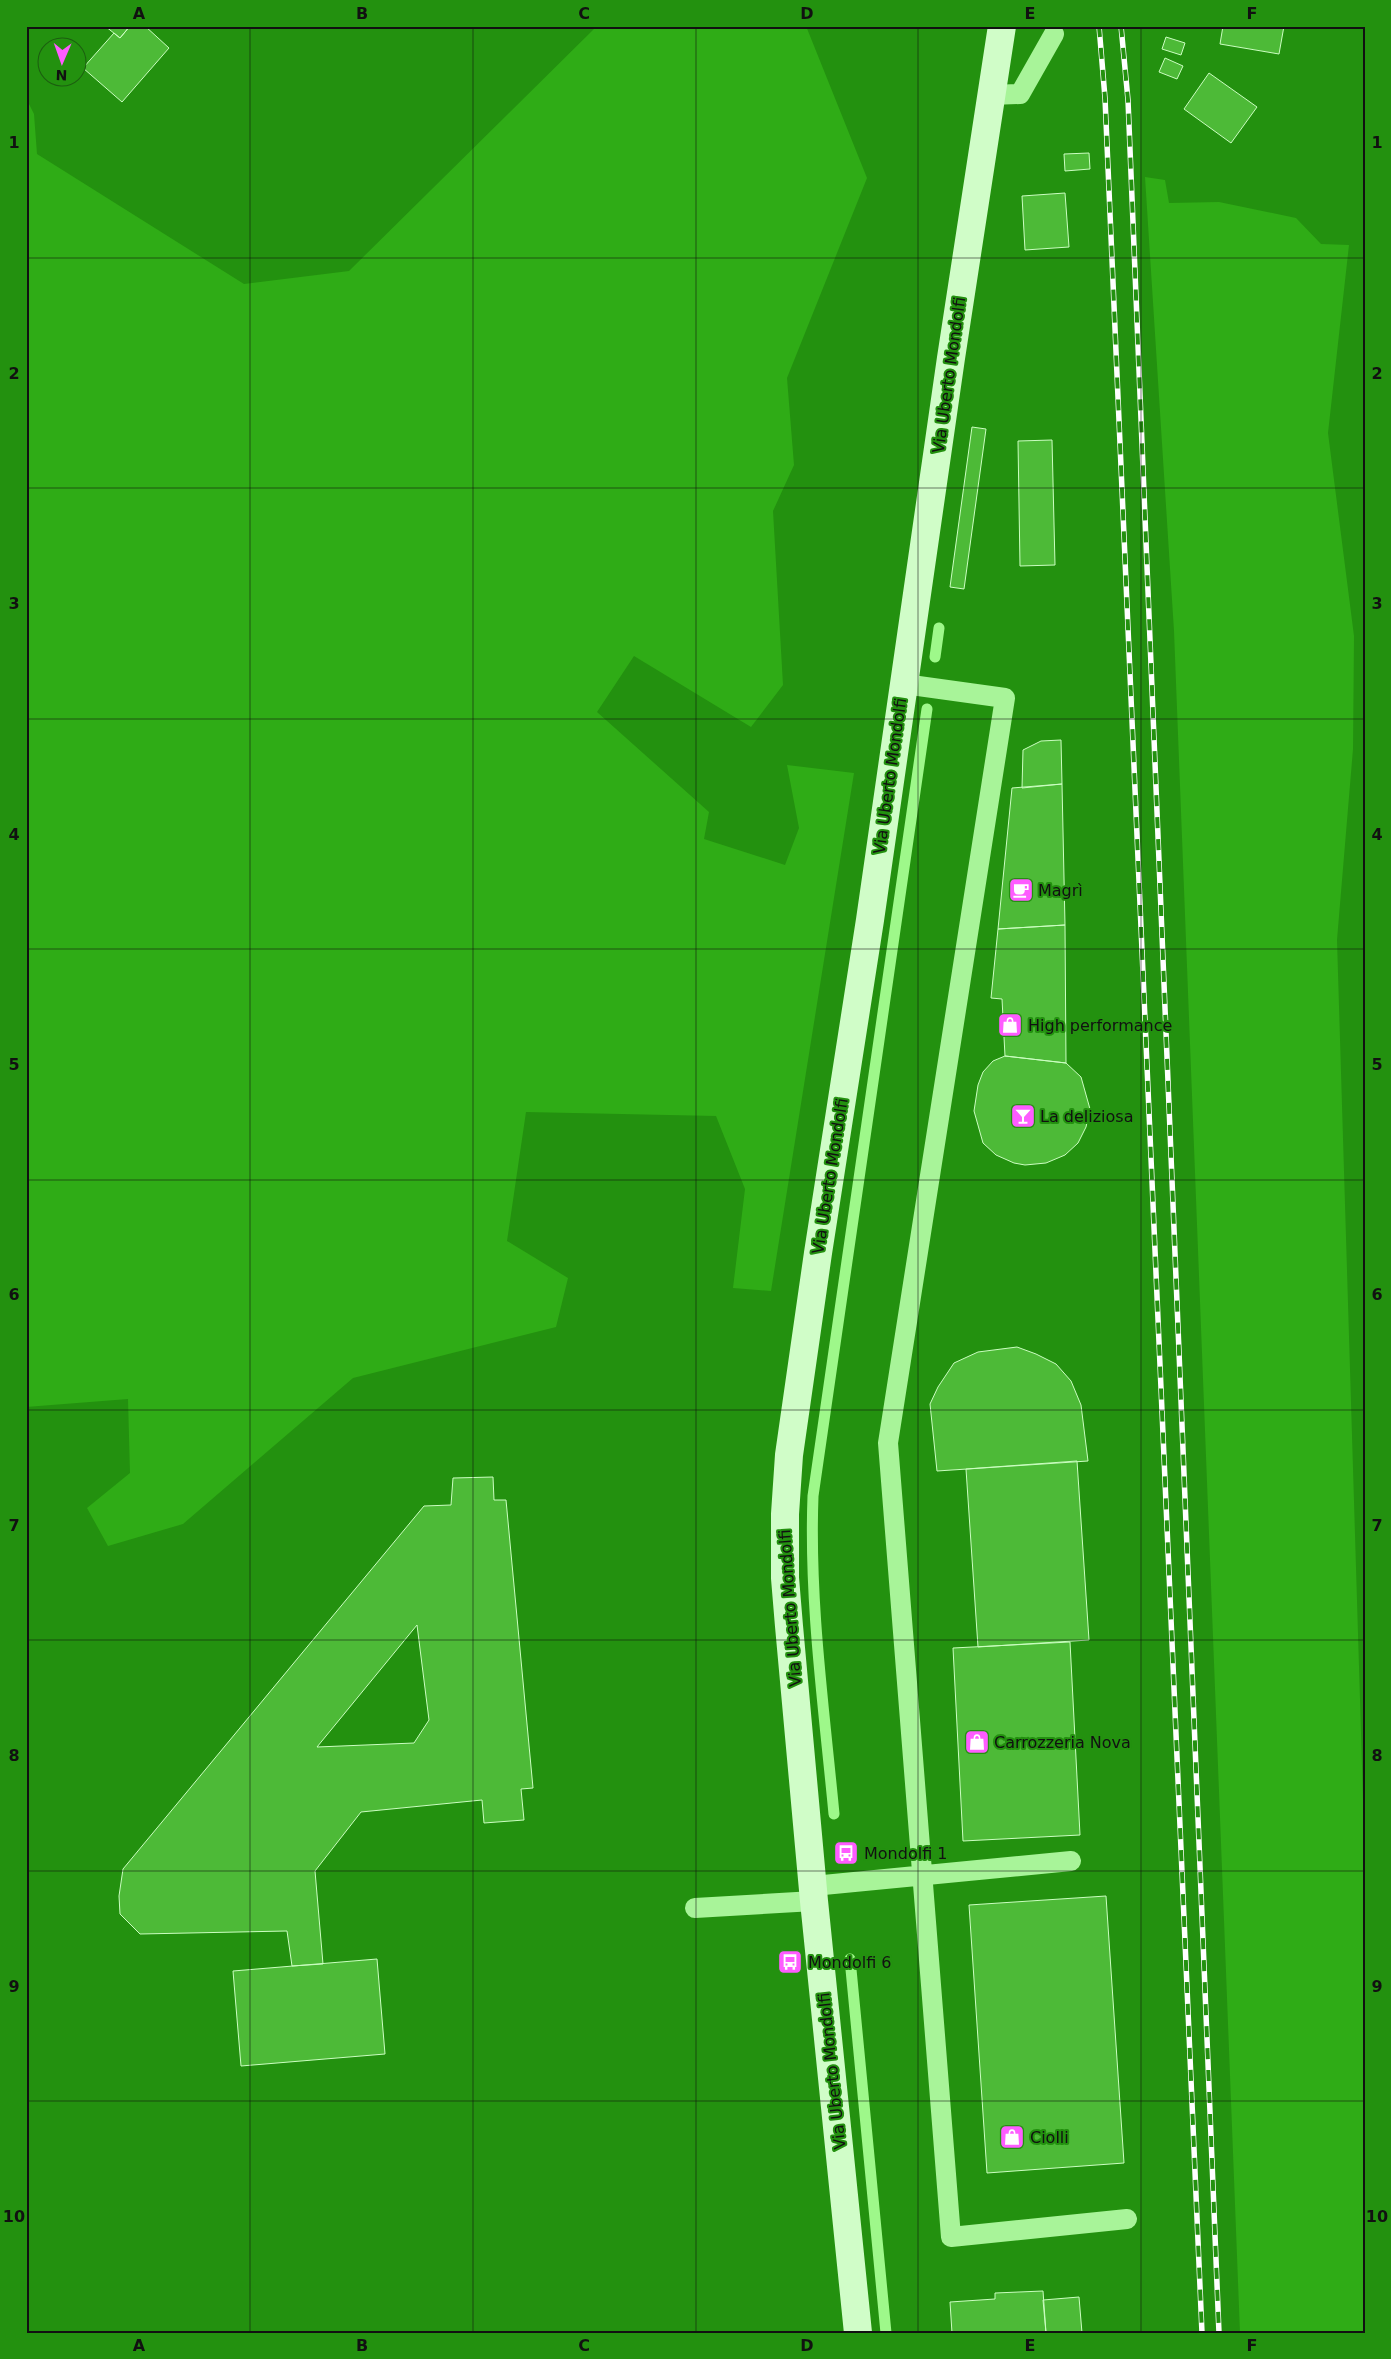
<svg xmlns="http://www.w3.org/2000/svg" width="1391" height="2359" font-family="'DejaVu Sans',sans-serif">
  <rect width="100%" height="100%" fill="#23910f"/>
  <path fill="#2fac16" d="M597,26H806L867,178L787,378L794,465L773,511L783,685L751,727L634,656L597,712L709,812L704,839L785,865L799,828L787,765L854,773L771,1291L733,1288L745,1189L716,1116L526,1112L507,1241L568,1278L556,1327L353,1378L183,1524L108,1546L87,1508L130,1473L128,1399L26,1407V98L34,114L37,154L244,284L349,271Z
    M1145,177L1165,180L1169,203L1219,202L1296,218L1321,244L1349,245L1328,433L1354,636L1353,749L1337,940L1365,1865V2333H1240L1174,631Z"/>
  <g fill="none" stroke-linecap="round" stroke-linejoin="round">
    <path stroke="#9ef88a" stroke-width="11" d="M935,657L939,628
      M834,1814C824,1708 809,1602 813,1496L927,709
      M850,1959L886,2333"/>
  </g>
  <path fill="#4dba37" stroke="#cbfec1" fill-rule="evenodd" d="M105,26H130L120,38Z
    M130,26H145L169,48L122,102L83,68L114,33L120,38Z
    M1223,26H1284L1279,54L1220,44Z
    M1166,37L1185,43L1181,55L1162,49Z
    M1165,58L1183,66L1177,79L1159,72Z
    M1209,73L1257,107L1231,143L1184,109Z
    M1089,153L1090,169L1065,171L1064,154Z
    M1065,193L1069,247L1025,250L1022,196Z
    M972,427L986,429L964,589L950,587Z
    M1052,440L1055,565L1020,566L1018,441Z
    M1061,740L1062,784L1022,788L1023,750L1041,741Z
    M1062,784L1065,925L998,929L1012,788Z
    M1065,925L1066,1063L1005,1056L1002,999L991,998L998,929Z
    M1005,1056L1066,1063L1081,1077L1090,1109L1086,1127L1078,1143L1065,1155L1046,1163L1025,1165L1014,1163L996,1155L983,1143L974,1111L978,1085L983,1072L993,1061Z
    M1017,1347L1036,1354L1056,1364L1071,1381L1081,1405L1088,1461L937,1471L930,1404L938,1387L954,1363L978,1352Z
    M1077,1461L1089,1640L978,1647L966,1469Z
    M493,1477L494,1500H506L533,1788L521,1789L524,1820L484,1823L482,1800L361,1812L315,1871L323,1964L292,1966L287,1931L140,1934L120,1914L119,1896L123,1869L424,1506L451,1505L453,1478ZM417,1625L429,1720L414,1743L317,1747Z
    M1070,1642L1080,1835L963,1841L953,1648Z
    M1106,1896L1124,2163L987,2173L969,1905Z
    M377,1959L385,2054L241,2066L233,1971Z
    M1043,2291L1046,2333H952L950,2302L995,2299V2293Z
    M1079,2297L1082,2333H1046L1043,2300Z"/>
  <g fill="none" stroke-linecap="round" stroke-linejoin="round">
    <path stroke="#a8f499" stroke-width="20" d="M990,95L1020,94L1054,34
      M904,684L1005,698L888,1443L951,2237L1127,2219
      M813,1886L1071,1861
      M695,1908L814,1901"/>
    <path stroke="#d0fdc8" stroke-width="28" d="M858,2333L814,1901L789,1626L785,1578V1514L789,1455L818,1253L870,920L951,358L1002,26"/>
    <defs>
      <path id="rail" d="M1099,26L1105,98L1202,2333
        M1121,26L1128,100L1219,2333"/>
    </defs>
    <use href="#rail" stroke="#fff" stroke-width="5.5"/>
    <use href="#rail" stroke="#23910f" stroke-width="4" stroke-dasharray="11" stroke-linecap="butt"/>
  </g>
  <path fill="none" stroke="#111" stroke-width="1" stroke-opacity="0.55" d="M250,26V2333M473,26V2333M696,26V2333M918,26V2333M1141,26V2333M26,258H1365M26,488H1365M26,719H1365M26,949H1365M26,1180H1365M26,1410H1365M26,1640H1365M26,1871H1365M26,2101H1365"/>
  <defs>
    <symbol id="cafe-square" viewBox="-11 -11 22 22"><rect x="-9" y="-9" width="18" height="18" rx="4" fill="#fe5cff" stroke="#23910f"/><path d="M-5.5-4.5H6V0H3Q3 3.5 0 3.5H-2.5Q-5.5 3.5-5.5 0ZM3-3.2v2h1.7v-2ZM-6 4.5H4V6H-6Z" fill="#fff"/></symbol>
    <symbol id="shop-square" viewBox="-11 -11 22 22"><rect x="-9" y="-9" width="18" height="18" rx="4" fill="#fe5cff" stroke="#23910f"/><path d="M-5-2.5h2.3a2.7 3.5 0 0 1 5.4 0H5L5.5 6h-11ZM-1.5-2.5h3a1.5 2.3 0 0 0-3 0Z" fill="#fff"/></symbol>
    <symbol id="bar-square" viewBox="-11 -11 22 22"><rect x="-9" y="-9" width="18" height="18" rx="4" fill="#fe5cff" stroke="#23910f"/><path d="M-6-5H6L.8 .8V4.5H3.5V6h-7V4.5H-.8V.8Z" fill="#fff"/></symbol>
    <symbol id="bus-square" viewBox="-11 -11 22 22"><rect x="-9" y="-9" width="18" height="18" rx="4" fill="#fe5cff" stroke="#23910f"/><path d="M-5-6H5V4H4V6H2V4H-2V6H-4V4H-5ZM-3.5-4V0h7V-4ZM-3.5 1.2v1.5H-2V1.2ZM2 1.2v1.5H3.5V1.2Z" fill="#fff"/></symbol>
  </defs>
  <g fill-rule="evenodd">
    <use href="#cafe-square" x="1007" y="876" width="28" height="28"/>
    <use href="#shop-square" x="996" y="1011" width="28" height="28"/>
    <use href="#bar-square" x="1009" y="1102" width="28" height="28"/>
    <use href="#shop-square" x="963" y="1728" width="28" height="28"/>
    <use href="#bus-square" x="832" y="1839" width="28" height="28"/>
    <use href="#bus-square" x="776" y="1948" width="28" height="28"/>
    <use href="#shop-square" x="998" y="2123" width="28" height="28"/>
  </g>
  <g text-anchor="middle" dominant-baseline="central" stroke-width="4" stroke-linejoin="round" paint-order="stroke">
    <g font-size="16" fill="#111" stroke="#23910f">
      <text transform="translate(949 375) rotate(-82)">Via Uberto Mondolfi</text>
      <text transform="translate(890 776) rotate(-82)">Via Uberto Mondolfi</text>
      <text transform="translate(830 1176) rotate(-81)">Via Uberto Mondolfi</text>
      <text transform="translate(790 1608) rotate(-94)">Via Uberto Mondolfi</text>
      <text transform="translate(832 2071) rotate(-96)">Via Uberto Mondolfi</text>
    </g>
    <g font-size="16" fill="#111" stroke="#23910f" text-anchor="start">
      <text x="1038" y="890">Magrì</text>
      <text x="1028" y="1025">High performance</text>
      <text x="1040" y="1116">La deliziosa</text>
      <text x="994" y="1742">Carrozzeria Nova</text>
      <text x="864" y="1853">Mondolfi 1</text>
      <text x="808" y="1962">Mondolfi 6</text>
      <text x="1030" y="2137">Ciolli</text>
    </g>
  </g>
  <rect width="1391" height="2359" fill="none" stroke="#23910f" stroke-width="55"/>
  <g transform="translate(62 62) rotate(182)"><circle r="24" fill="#23910f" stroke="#1c5e10"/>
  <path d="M0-4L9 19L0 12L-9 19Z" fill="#fe5cff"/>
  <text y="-8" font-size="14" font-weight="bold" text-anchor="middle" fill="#111111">N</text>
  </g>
  <rect x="28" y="28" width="1336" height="2304" fill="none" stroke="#111" stroke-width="2"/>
  <g font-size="16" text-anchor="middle" font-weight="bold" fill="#111">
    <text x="139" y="19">A</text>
    <text x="362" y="19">B</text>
    <text x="584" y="19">C</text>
    <text x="807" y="19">D</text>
    <text x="1030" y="19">E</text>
    <text x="1252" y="19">F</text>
    <text x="14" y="148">1</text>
    <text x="1377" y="148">1</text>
    <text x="14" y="379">2</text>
    <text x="1377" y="379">2</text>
    <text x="14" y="609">3</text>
    <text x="1377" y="609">3</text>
    <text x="14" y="840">4</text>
    <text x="1377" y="840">4</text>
    <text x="14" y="1070">5</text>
    <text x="1377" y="1070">5</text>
    <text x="14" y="1300">6</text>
    <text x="1377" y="1300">6</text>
    <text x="14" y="1531">7</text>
    <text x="1377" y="1531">7</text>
    <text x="14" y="1761">8</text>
    <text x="1377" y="1761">8</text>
    <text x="14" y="1992">9</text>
    <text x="1377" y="1992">9</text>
    <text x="14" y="2222">10</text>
    <text x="1377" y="2222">10</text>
    <text x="139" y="2351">A</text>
    <text x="362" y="2351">B</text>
    <text x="584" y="2351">C</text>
    <text x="807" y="2351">D</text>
    <text x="1030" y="2351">E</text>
    <text x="1252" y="2351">F</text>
  </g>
</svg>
